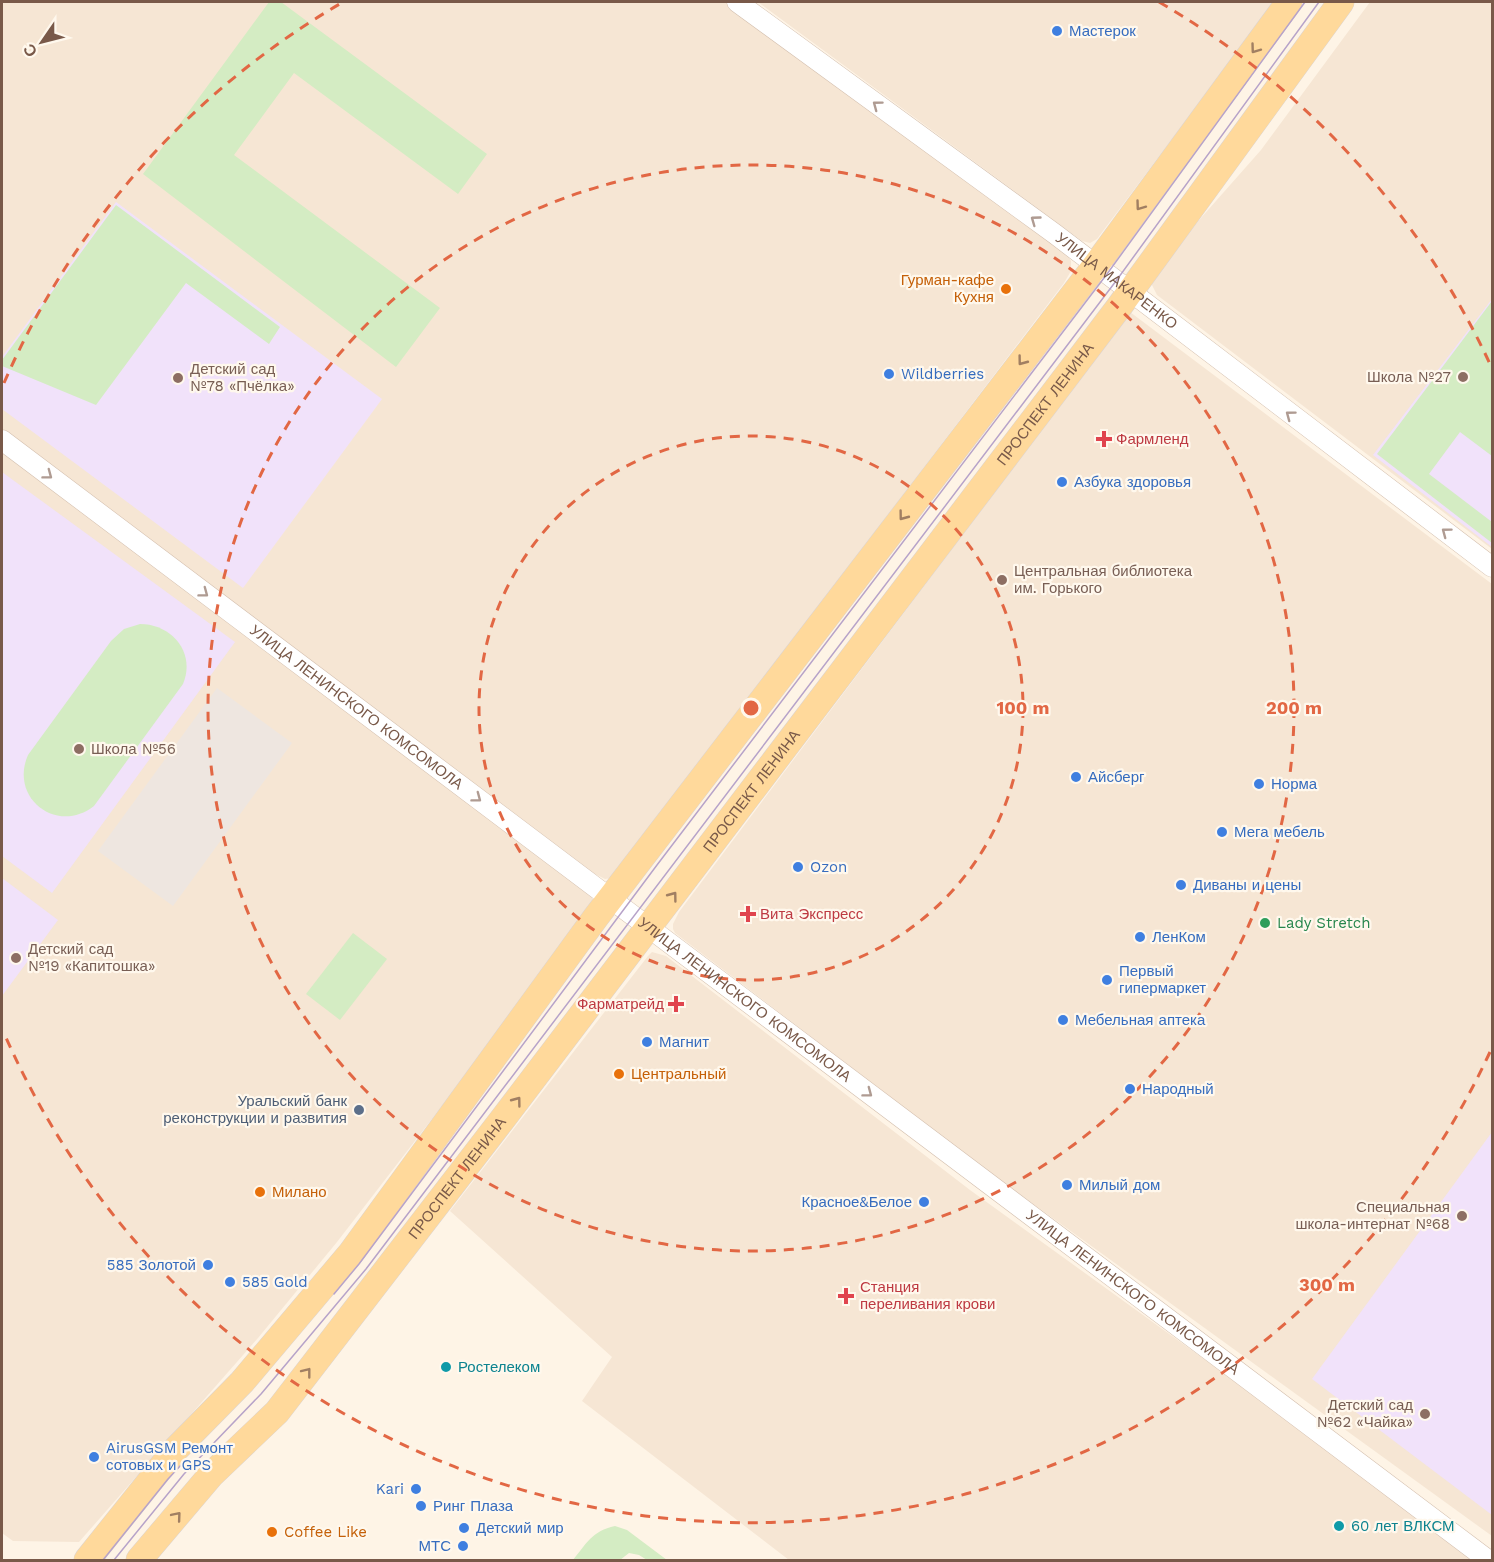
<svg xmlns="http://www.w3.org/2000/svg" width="1494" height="1562" viewBox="0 0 1494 1562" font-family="'Work Sans',sans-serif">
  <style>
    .residential { fill: #f6e6d4 }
    .industrial { fill: #eee6e0 }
    .education { fill: #f1e2fa }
    .green { fill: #d4ecc3 }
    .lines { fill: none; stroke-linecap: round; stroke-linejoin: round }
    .tertiary-casing { stroke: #d3bead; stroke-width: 21 }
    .primary-casing { stroke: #dcd4d0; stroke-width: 27 }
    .tertiary { stroke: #fff; stroke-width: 20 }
    .primary { stroke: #ffd99b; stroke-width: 26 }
    .tram { stroke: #b7a3c9; stroke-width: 1.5 }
    .oneway { stroke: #a17f62 }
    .oneway2 { stroke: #af9b92 }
    .ring { fill: none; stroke: #e26744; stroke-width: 3; stroke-dasharray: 10 8 }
    .shop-dot { fill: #3f7fe0; stroke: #fff8ed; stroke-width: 2 }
    .food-dot { fill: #e8710a; stroke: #fff8ed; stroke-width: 2 }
    .education-dot { fill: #8d6e63; stroke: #fff8ed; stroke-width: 2 }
    .health-dot { fill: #e0444e; stroke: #fff8ed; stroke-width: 2 }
    .leisure-dot { fill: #2e9e5b; stroke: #fff8ed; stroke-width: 2 }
    .service-dot { fill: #5c6f8a; stroke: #fff8ed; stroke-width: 2 }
    .culture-dot { fill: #0f9aa8; stroke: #fff8ed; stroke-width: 2 }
    .labels { text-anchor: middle; stroke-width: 4.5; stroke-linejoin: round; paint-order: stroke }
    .shop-label { font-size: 15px; fill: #366cbe; stroke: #fff8ed; text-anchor: start }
    .food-label { font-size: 15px; fill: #c56008; stroke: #fff8ed; text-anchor: start }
    .street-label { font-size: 15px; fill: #795949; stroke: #fff8ed }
    .education-label { font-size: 15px; fill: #785e54; stroke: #fff8ed; text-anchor: start }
    .health-label { font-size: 15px; fill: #be3a42; stroke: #fff8ed; text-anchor: start }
    .leisure-label { font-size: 15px; fill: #27864d; stroke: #fff8ed; text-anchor: start }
    .service-label { font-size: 15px; fill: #4e5e75; stroke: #fff8ed; text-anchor: end }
    .culture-label { font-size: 15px; fill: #0d838f; stroke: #fff8ed; text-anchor: start }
    .centre { fill: #e26744; stroke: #fff8ed; stroke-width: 3 }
    .ring-label { font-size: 18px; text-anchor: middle; font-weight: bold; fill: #e26744; stroke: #fff8ed; stroke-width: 4.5; stroke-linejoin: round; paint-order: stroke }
  </style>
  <rect width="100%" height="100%" fill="#fef4e6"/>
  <!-- residential -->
  <g class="residential">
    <polygon points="2,2 725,2 1066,252 1071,261 1071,271 1064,283 612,878 605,879 591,872 2,431"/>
    <polygon points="758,2 1275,2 1097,239 1090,243 1082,241"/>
    <polygon points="1370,2 1492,2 1492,549 1157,295 1151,283 1155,270 1261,150"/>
    <polygon points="1130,312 1492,584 1492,1536 985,1169 675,933 673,929 673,924 679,912"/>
    <polygon points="2,453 578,880 592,898 594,909 337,1242 258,1338 79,1542 13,1541 2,1533"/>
    <polygon points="652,952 666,956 970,1190 1482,1560 789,1560 582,1401 612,1357 450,1211 648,956"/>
  </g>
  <!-- industrial -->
  <polygon class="industrial" points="217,688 292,743 173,906 98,851"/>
  <!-- education -->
  <g class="education">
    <polygon points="116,202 382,399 243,588 2,409 2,357"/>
    <polygon points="1492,299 1492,547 1373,455"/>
    <polygon points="2,472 235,642 52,893 2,856"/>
    <polygon points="2,878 58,920 2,996"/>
    <polygon points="1492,1132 1492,1515 1312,1379"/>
  </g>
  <!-- green -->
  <g class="green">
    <polygon points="269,2 281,2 487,154 458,194 294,73 234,155 440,308 396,367 143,174"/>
    <polygon points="116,205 280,327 269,344 186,283 96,405 2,366 2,360"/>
    <polygon points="1492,301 1492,456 1460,432 1429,474 1492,522 1492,543 1377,454"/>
    <path d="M140,624c32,0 56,29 43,60l-89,122c-37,29 -85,-8 -66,-51l83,-114 13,-12z"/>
    <polygon points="353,933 387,959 340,1020 306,994"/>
    <path d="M615,1526l12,4 40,30h-20l-8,-5 -10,-2 -9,7h-47c14,-17 19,-29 42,-34z"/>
  </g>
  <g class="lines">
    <defs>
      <g id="tertiary">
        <path id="s1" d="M737,2l318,232 437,333"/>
        <path id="s2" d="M2,440l1486,1120"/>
      </g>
      <g id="primary">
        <polyline points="87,1560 175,1450 242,1382 351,1253 596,917 1096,265 1289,2"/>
        <path id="s3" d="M139,1560l72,-85 66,-63 228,-296 614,-809 222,-305"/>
      </g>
    </defs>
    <!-- tertiary casing -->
    <use href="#tertiary" class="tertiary-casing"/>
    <!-- primary casing -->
    <use href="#primary" class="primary-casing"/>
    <!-- tertiary -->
    <use href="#tertiary" class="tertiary"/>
    <!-- primary -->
    <use href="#primary" class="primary"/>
    <!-- tram -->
    <g class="tram">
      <polyline points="334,1294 359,1264 657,865 1107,274 1305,2"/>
      <polyline points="103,1560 168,1479 182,1464"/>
      <polyline points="114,1560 184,1474 261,1394 366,1269 1116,281 1319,2"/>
    </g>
  </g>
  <!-- one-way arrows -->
  <defs><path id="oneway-chevron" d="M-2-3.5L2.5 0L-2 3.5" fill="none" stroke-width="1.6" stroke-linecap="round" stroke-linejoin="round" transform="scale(1.5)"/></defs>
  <g class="oneway">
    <use href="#oneway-chevron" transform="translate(1255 49) rotate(126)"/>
    <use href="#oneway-chevron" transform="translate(1140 206) rotate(126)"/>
    <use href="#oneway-chevron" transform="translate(1022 361) rotate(127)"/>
    <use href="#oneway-chevron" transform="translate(903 516) rotate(127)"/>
    <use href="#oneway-chevron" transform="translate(673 896) rotate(-53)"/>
    <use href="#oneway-chevron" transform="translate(517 1101) rotate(-53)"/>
    <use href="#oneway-chevron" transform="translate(307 1372) rotate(-52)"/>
    <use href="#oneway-chevron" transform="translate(177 1516) rotate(-50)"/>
  </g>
  <g class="oneway2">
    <use href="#oneway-chevron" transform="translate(877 105) rotate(-143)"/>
    <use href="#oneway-chevron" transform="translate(1035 220) rotate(-144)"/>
    <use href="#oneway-chevron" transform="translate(1290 415) rotate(-143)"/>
    <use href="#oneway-chevron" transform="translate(48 475) rotate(37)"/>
    <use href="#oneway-chevron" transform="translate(1446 532) rotate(-143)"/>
    <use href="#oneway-chevron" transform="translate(204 593) rotate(37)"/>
    <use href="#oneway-chevron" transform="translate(477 798) rotate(37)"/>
    <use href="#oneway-chevron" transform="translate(868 1093) rotate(37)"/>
  </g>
  <!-- distance rings -->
  <g class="ring">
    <circle cx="751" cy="708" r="272"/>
    <circle cx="751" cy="708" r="543"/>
    <path d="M1490 1052A815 815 0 0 1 4 1033M4 383A815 815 0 0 1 343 2M1159 2A815 815 0 0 1 1490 364"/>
  </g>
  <!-- markers -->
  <g class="shop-dot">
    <circle cx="1057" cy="31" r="6"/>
    <circle cx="889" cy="374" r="6"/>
    <circle cx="1062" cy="482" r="6"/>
    <circle cx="1076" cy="777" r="6"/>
    <circle cx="1259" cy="784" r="6"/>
    <circle cx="1222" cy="832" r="6"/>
    <circle cx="798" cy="867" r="6"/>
    <circle cx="1181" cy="885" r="6"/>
    <circle cx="1140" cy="937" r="6"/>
    <circle cx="1107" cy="980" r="6"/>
    <circle cx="1063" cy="1020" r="6"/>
    <circle cx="647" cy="1042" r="6"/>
    <circle cx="1130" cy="1089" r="6"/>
    <circle cx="1067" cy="1185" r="6"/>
    <circle cx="924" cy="1202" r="6"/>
    <circle cx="208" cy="1265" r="6"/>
    <circle cx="230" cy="1282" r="6"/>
    <circle cx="94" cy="1457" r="6"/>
    <circle cx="416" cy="1489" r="6"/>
    <circle cx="421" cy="1506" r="6"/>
    <circle cx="464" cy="1528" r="6"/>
    <circle cx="463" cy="1546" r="6"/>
  </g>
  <g class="food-dot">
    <circle cx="1006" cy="289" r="6"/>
    <circle cx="619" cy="1074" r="6"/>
    <circle cx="260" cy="1192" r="6"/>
    <circle cx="272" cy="1532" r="6"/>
  </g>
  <g class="education-dot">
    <circle cx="1463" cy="377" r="6"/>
    <circle cx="178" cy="378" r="6"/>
    <circle cx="1002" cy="580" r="6"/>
    <circle cx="79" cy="749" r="6"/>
    <circle cx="16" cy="958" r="6"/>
    <circle cx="1462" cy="1216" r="6"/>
    <circle cx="1425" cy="1414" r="6"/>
  </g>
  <g class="health-dot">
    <path d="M1101 430h6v6h6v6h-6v6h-6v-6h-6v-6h6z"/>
    <path d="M745 905h6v6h6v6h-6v6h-6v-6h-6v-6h6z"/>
    <path d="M673 995h6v6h6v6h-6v6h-6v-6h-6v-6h6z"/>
    <path d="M843 1287h6v6h6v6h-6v6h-6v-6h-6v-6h6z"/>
  </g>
  <circle class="leisure-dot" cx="1265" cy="923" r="6"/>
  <circle class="service-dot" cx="359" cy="1110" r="6"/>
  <g class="culture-dot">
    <circle cx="446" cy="1367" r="6"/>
    <circle cx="1339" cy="1526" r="6"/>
  </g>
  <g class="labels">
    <!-- shop labels -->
    <g class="shop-label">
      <text x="1069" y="36">Мастерок</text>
      <text x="901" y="379">Wildberries</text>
      <text x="1074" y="487">Азбука здоровья</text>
      <text x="1088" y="782">Айсберг</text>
      <text x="1271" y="789">Норма</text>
      <text x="1234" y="837">Мега мебель</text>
      <text x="810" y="872">Ozon</text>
      <text x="1193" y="890">Диваны и цены</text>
      <text x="1152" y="942">ЛенКом</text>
      <text x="1119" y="976">Первый<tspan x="1119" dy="17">гипермаркет</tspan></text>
      <text x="1075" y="1025">Мебельная аптека</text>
      <text x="659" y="1047">Магнит</text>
      <text x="1142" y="1094">Народный</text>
      <text x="1079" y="1190">Милый дом</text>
      <text x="912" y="1207" text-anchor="end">Красное&amp;Белое</text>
      <text x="196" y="1270" text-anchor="end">585 Золотой</text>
      <text x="242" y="1287">585 Gold</text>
      <text x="106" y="1453">AirusGSM Ремонт<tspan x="106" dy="17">сотовых и GPS</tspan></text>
      <text x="404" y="1494" text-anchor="end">Kari</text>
      <text x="433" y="1511">Ринг Плаза</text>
      <text x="476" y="1533">Детский мир</text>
      <text x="451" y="1551" text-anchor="end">МТС</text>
    </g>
    <!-- food labels -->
    <g class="food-label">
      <text x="994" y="285" text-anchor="end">Гурман-кафе<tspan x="994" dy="17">Кухня</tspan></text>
      <text x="631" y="1079">Центральный</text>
      <text x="272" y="1197">Милано</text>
      <text x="284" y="1537">Coffee Like</text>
    </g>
    <!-- street labels -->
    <g class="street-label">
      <text dy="5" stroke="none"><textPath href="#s1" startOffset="471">УЛИЦА МАКАРЕНКО</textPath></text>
      <text dy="5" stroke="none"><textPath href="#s3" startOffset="1470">ПРОСПЕКТ ЛЕНИНА</textPath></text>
      <text dy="5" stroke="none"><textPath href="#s2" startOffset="444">УЛИЦА ЛЕНИНСКОГО КОМСОМОЛА</textPath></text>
      <text dy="5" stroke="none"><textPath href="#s3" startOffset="984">ПРОСПЕКТ ЛЕНИНА</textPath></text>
      <text dy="5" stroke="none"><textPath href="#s2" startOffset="930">УЛИЦА ЛЕНИНСКОГО КОМСОМОЛА</textPath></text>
      <text dy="5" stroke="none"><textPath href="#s3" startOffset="498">ПРОСПЕКТ ЛЕНИНА</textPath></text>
      <text dy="5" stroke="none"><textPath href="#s2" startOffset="1416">УЛИЦА ЛЕНИНСКОГО КОМСОМОЛА</textPath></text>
    </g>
    <!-- education labels -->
    <g class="education-label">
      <text x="190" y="374">Детский сад<tspan x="190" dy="17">№78 «Пчёлка»</tspan></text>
      <text x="1451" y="382" text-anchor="end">Школа №27</text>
      <text x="1014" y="576">Центральная библиотека<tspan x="1014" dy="17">им. Горького</tspan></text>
      <text x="91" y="754">Школа №56</text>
      <text x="28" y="954">Детский сад<tspan x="28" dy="17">№19 «Капитошка»</tspan></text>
      <text x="1450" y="1212" text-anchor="end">Специальная<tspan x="1450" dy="17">школа-интернат №68</tspan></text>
      <text x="1413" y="1410" text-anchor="end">Детский сад<tspan x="1413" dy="17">№62 «Чайка»</tspan></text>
    </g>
    <!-- health labels -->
    <g class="health-label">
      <text x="1116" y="444">Фармленд</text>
      <text x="760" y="919">Вита Экспресс</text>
      <text x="664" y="1009" text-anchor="end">Фарматрейд</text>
      <text x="860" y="1292">Станция<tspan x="860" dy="17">переливания крови</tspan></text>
    </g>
    <!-- leisure labels -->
    <g class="leisure-label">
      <text x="1277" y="928">Lady Stretch</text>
    </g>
    <!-- service labels -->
    <g class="service-label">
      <text x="347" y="1106">Уральский банк<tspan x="347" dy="17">реконструкции и развития</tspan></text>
    </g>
    <!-- culture labels -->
    <g class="culture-label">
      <text x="458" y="1372">Ростелеком</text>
      <text x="1351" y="1531">60 лет ВЛКСМ</text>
    </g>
  </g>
  <circle cx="751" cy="708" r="9" class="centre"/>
  <g class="ring-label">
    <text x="1023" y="714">100 m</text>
    <text x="1294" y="714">200 m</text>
    <text x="1327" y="1291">300 m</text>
  </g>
  <!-- border -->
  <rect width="1494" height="1562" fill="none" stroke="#795949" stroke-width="6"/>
  <!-- north arrow -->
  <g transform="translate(42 42) rotate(235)" stroke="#fff8ed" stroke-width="4.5" paint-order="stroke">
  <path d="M0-4.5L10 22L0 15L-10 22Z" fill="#795949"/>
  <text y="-9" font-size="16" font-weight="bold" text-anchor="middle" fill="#795949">С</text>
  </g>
</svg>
